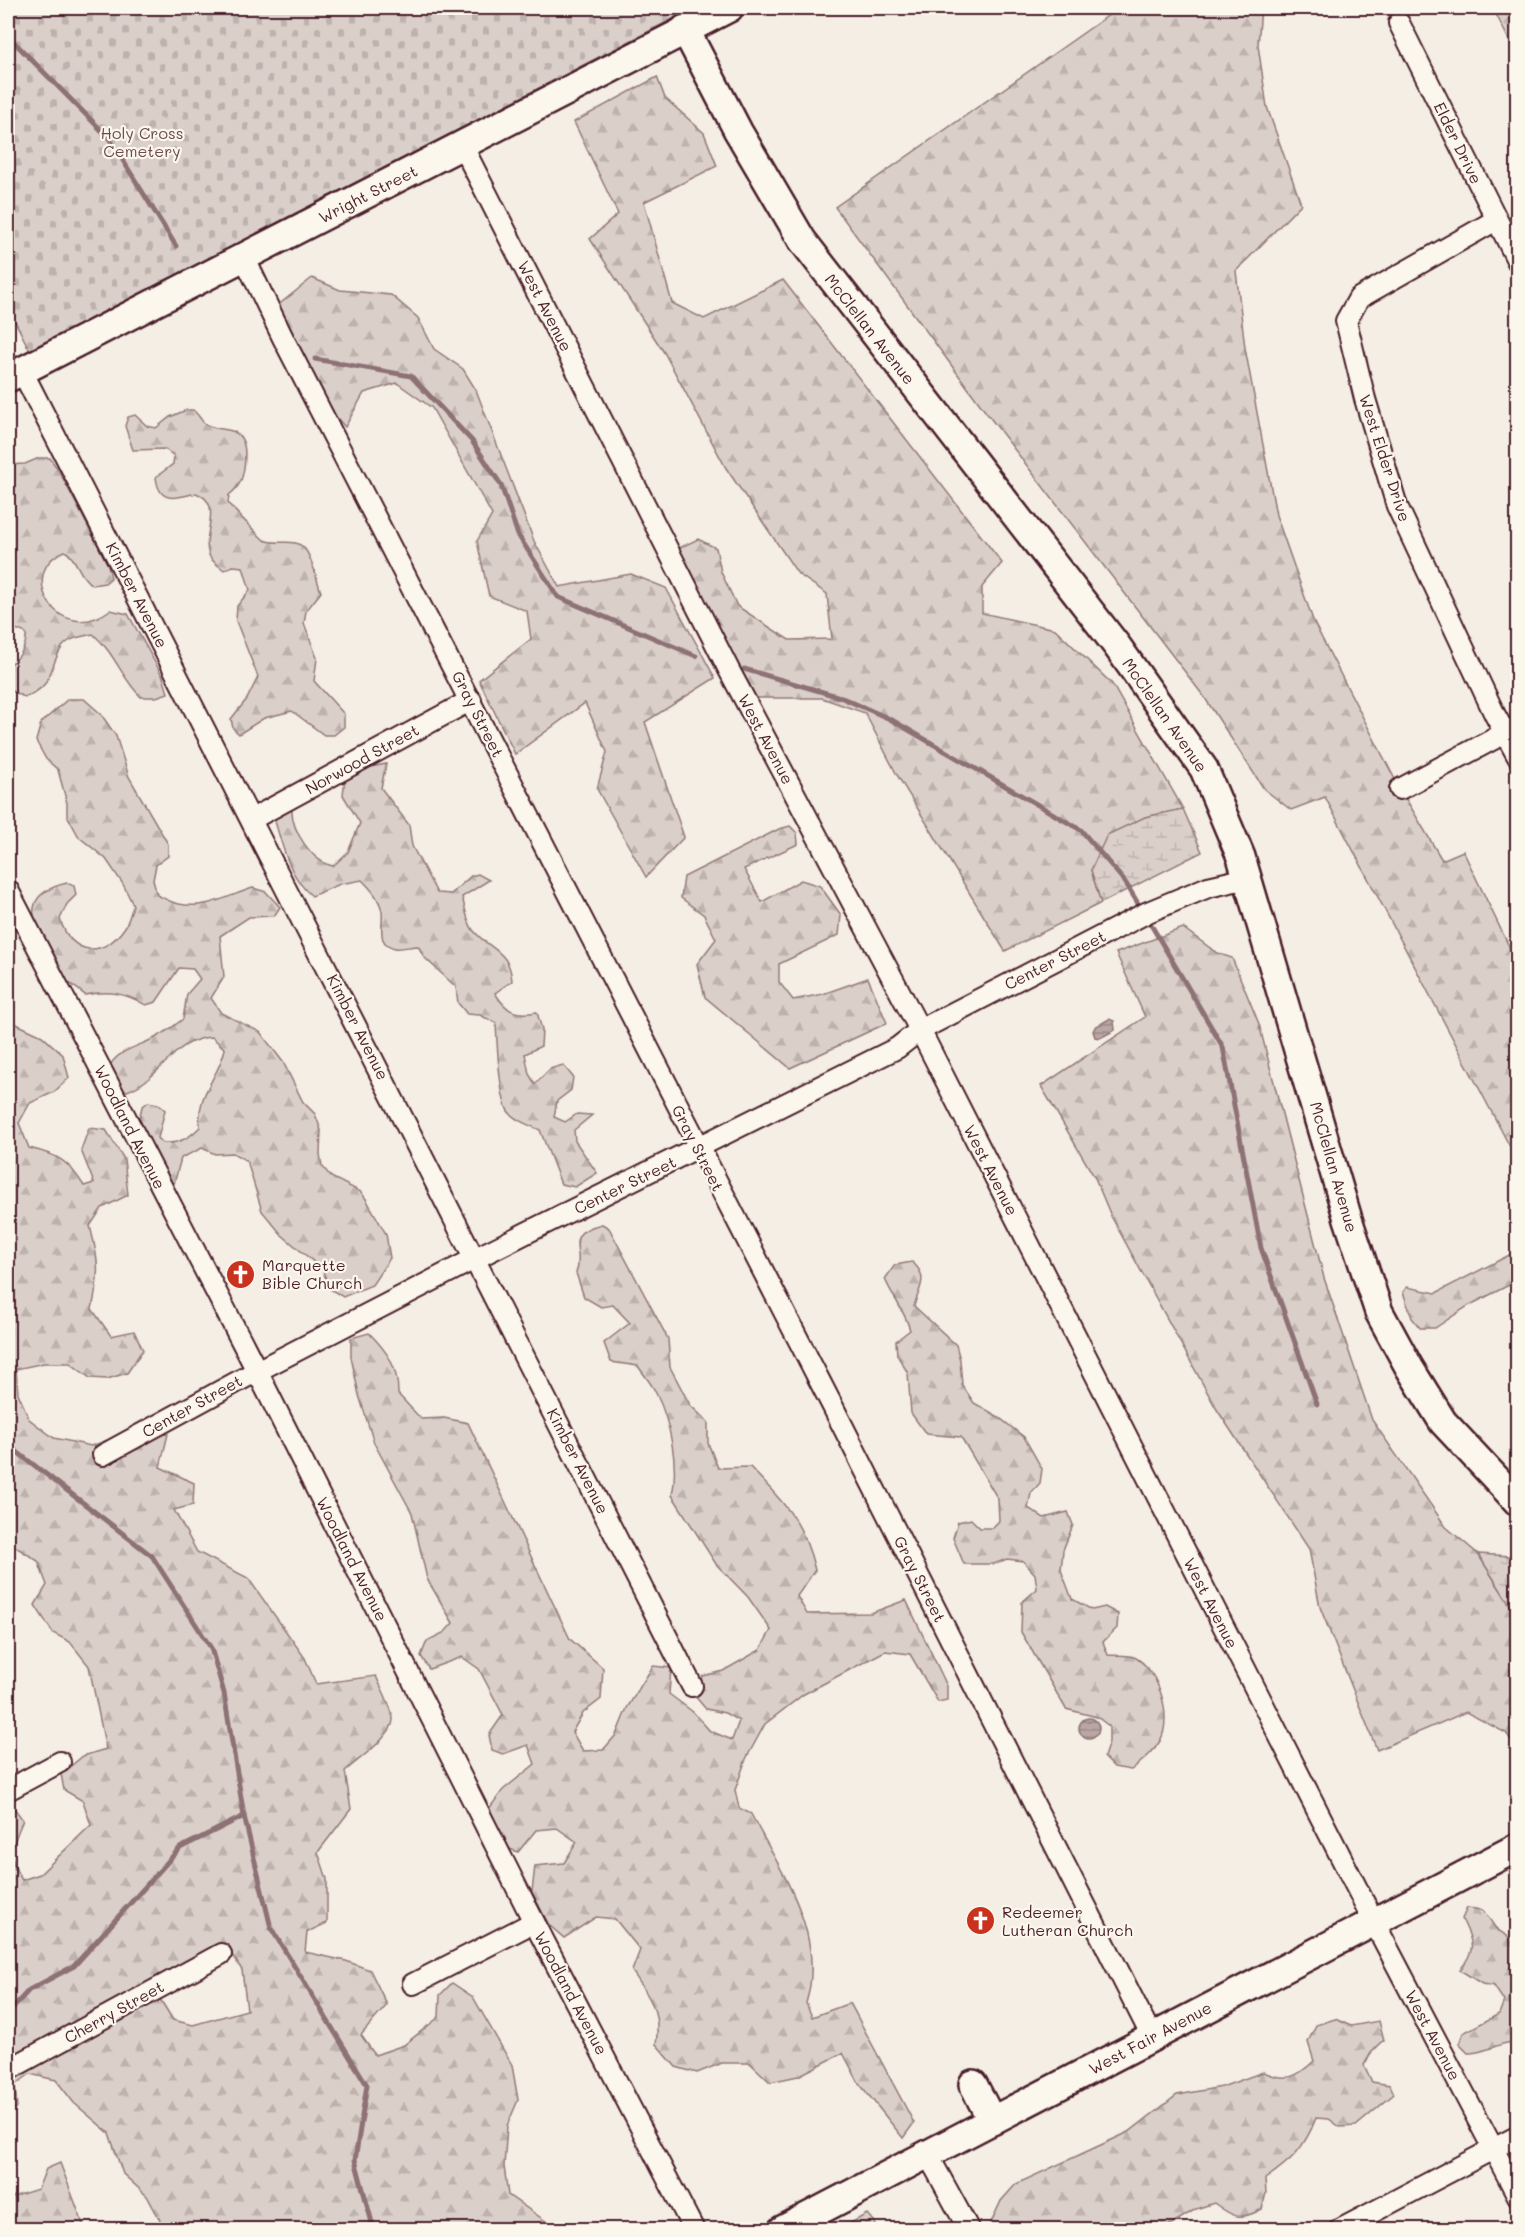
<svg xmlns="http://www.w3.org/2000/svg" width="1525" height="2237" viewBox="0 0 1525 2237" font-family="Mali,sans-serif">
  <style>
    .forest { fill: url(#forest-firs); stroke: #92787a; stroke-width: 1.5; fill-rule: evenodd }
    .wetland { fill: url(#wetland-marsh); stroke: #92787a; stroke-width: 1.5 }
    .cemetery { fill: url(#cemetery-stones); stroke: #92787a; stroke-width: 1.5 }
    .water { fill: url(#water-rules); stroke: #8d7174; stroke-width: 1.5 }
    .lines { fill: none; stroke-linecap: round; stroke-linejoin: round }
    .stream { stroke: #8d7174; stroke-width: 5 }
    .street-casing { stroke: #4a1f2b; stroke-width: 24 }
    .secondary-casing { stroke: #4a1f2b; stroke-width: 32 }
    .street { stroke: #fbf7ec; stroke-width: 20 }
    .secondary { stroke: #fbf7ec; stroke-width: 27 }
    .labels { text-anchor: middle; stroke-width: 4.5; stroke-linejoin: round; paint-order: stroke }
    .park-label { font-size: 16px; fill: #6e4b52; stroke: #fbf7ec }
    .street-label { font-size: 16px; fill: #4a1f2b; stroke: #fbf7ec }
    .poi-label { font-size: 16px; fill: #4a1f2b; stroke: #fbf7ec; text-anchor: start }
  </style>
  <defs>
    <pattern id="forest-firs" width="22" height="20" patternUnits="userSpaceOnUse" patternTransform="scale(1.5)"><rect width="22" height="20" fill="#dbd0c9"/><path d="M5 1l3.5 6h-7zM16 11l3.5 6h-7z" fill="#bdb2ad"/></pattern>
    <pattern id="wetland-marsh" width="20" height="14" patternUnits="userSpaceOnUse" patternTransform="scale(1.5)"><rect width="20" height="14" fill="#dbd0c9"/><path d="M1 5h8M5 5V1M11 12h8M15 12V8" fill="none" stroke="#bdb2ad"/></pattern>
    <pattern id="cemetery-stones" width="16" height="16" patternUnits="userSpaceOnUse" patternTransform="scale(1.5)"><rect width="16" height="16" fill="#dbd0c9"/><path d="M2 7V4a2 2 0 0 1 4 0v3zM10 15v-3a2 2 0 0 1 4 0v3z" fill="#bdb2ad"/></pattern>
    <pattern id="water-rules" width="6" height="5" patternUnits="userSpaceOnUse" patternTransform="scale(1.5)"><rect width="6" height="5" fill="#baa7a5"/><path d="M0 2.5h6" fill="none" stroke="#998787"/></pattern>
  </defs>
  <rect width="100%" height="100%" fill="#f4eee4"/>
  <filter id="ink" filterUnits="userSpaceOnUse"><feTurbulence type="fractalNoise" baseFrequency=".0167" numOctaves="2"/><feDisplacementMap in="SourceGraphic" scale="12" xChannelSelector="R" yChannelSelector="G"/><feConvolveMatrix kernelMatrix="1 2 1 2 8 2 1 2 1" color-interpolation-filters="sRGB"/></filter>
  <g filter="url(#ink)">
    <!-- forest -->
    <g class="forest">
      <polygon points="1119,8 1261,8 1258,45 1267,107 1301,204 1236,271 1245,348 1276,515 1314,623 1400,789 1442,860 1463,851 1517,963 1517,1160 1325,797 1291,810 1264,789 1205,698 985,411 835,207"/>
      <polygon points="1493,8 1517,8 1517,56"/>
      <polygon points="657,77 665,98 704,133 717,166 644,202 672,303 704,319 783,280 1002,563 982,587 982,613 1055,629 1112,684 1183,809 1145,817 1091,870 1101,903 1005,951 897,775 865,713 822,698 748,698 677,549 698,539 716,548 721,572 737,606 789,640 832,639 827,594 798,574 726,468 665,354 590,239 618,214 574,122"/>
      <polygon points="312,278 340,290 391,295 418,318 434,349 463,369 476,390 534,541 559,587 631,574 666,588 715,678 645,722 684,837 646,877 597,789 607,752 585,703 515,754 479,680 531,639 527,611 489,596 477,541 492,515 432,408 397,383 364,393 345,427 331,411 276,307"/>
      <path d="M186,410h7c5,4 8,10 12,14 8,5 14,4 23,6 19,3 18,23 16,38 -2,13 -5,19 -15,27l-1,8c4,5 33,35 36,37 12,6 30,-3 40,8 9,10 12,31 17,44l-15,19 -2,12 13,35 -3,23 30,33v13l-10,8h-10l-32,-24 -28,7 -25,16 -6,-6 -2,-9 16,-20 11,-22 -22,-56 1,-15 13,-16 -7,-23 -10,-1 -9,4c-5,-4 -11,-8 -14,-13 -11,-22 16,-53 -14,-64 -19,5 -37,12 -40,-16l17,-13 1,-8 -9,-7 -32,1 -8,-24 3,-9 7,-2 12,11 9,2 14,-11z"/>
      <path d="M39,458h11l9,13 49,94 3,13 -6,5 -13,2c-14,-9 -14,-26 -27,-34 -51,20 -7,98 45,59l18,4 35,63 5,16 -12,4h-15c-20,-20 -26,-44 -48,-63 -10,2 -23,4 -30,12 -15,19 -7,41 -39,51l-16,-8v-24c11,-5 19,-19 18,-32l-18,-7v-55l2,-15 -2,-5v-86l17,-1z"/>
      <path d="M68,699h16l17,15 15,22 13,41 39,67v12l-12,9 -3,15 4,15c7,3 15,8 22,9 26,6 51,-9 74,-16l13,4 14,15 -6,9 -25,1 -29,19 4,41 -13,21 10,15 39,19 23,30 20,40 12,12 6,16 -1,24 2,12 9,11 30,15 5,7 20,35 4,24 -18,27 -29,12 -13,-8 -8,-20 -40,-34 -20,-24 -15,-50 -14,-8 -18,1 -13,-6 -21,10 -7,26 -13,-7 -24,-50 5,-20 6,-5 10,2 7,6 -7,28 5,5c16,1 26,-5 37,-16 -4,-34 18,-47 25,-78l-13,-12c-40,2 -50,42 -85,54l-13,-6 -6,-16c8,-19 30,-22 47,-31 10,-5 19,-12 28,-19l4,-25 13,-15 -7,-10 -14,-1 -23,34 -10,3c-21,-12 -37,-15 -61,-10 -8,-7 -18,-13 -26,-21 -6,-6 -9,-16 -13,-24 -16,-32 -23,-57 21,-67l7,3 2,9 -9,9 -7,15c11,37 44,40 65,8 4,-6 6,-15 8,-22l-10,-21 -17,-25 -27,-22 -12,-22v-12l-9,-33 -12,-11 -10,-18 5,-18z"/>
      <path d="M386,764l-5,24 28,37 3,21 25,47 14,1 20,-18 7,-2 11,6 -27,17c3,10 5,25 11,33 16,20 37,20 39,51l-17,12c12,19 20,23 42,19l5,18 -1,16 -16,8 4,20 6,10 15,-15 13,-4 10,12 -2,13 -14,11 -3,16 11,5 12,-8 15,1 -18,15 1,11 22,32 -22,14 -14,-3 -21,-54c-10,-5 -25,-9 -32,-19 -9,-14 -11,-69 -12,-88l-16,-8 -13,-1 -9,-11 -2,-16 -32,-30 -6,-11c-7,0 -18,3 -23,2 -20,-4 -11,-23 -13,-36 -2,-13 -11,-23 -20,-32l-22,4 -28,12c-24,-19 -31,-56 -40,-85l13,-8 7,6c-1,21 20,53 41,57l15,-14 12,-29 -17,-28 2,-17 21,-10z"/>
      <polygon points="790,826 797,833 798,844 744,869 762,902 801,880 820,886 841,915 839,935 779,964 779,982 793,1000 823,994 868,978 887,1023 790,1068 705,997 697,964 716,939 704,915 681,898 684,877 779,829"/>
      <polygon points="1183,928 1217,953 1232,958 1259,1024 1324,1278 1372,1420 1446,1527 1478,1554 1517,1616 1517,1748 1506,1733 1466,1712 1377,1750 1320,1607 1309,1549 1216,1408 1111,1216 1095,1178 1041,1086 1145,1017 1116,953"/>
      <path d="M8,1020l34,16 21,19 6,23 -15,14 -24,11 -11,20 10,25c29,7 39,12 55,38l10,-3 -13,-33 8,-22 17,2 18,29 4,36 -26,13 -12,18c9,35 10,47 2,83l19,27 23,-5 9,19 -16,23 -20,6 -17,-1 -20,-15h-26l-28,6 2,24 11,26 25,19 37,8 37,-13 40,1 -8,33 34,16 -1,22 -19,5 23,42 51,26 57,80 11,26 60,-8c5,12 17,32 17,44 -1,17 -35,39 -48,51l6,38 -33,43 9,27v44l-20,9 -2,20 41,9 24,9 17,35 -26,30 14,20 29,-10 35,-28 1,-22 12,-12 21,14 39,68 6,35 -11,26 -3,40 4,29 49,34h-392l-18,-33 -24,-22 -14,-41 -35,-30 -18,-23 -26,-6 -15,11 2,23 -9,3v-306l3,-1 12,16c-11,25 -17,37 -1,60l18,-6 51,-49 -8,-24 -19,-11 -3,-16 22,-18 23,-7 -17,-83 -19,-24 -17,-9 -18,-28 12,-20 -9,-24 -30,-19zM225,1944l17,26 5,40 -54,15 -20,-5 -15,-24 32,-35z"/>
      <path d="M602,1224l7,4 59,111 2,28 20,38 18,17v21l10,25 32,-1c34,36 53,53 65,103l-18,26 10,18 64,-1 35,-13 41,86v14l-9,2 -28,-48 -25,-3 -81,43 -39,30 -19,35 -11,31 4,18 12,6c30,58 76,121 55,189l6,14 38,-14 64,120 -11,15 -44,-55 -16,-30 -45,23 -28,6 -20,-19h-28l-25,10 -21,-6 -20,-23c5,-33 -6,-46 -24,-73l8,-21 -25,-31 -19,-2 -32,21 -15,-13 -17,-33 3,-26 29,-3 13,-21 -20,-14 -21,2 -18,22 -14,-5 -16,-37 15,-20 32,-26 -7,-19 -25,9 -11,-4 -3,-15 14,-20 -24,-46 -17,-12 -33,12 -8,-13 6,-15 18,-9 8,-9 -26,-44 -15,-66 -38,-70 -15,-48 -8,-38v-19l18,-5c19,19 29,34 29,61l23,25 23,-1 24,5 102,216 33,29 -2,31 -18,14 -11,19 11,19 20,-1 13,-15 11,-27 26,-42 18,2 -2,26 24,18 17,19 22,9 7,-19 -14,-8 -19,-4 -13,-15 10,-18 20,-5 37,-21 11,-20 -23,-33 -32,-33 -44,-69c7,-30 -2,-74 -16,-102 -4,-9 -12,-18 -18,-27l-27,-4 -7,-19 26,-20 -17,-18 -12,2 -17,-10 -8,-24c10,-23 -16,-39 26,-49z"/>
      <polygon points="1517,1251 1517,1281 1468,1306 1435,1328 1420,1328 1412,1318 1403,1292 1407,1287 1436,1293"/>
      <path d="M912,1262c18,15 7,26 2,44l42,39 4,15 2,25 12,18 23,13 27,21 18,32 -2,14 -9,10 -3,15 16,10 24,-6 5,13 -10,25 -2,20 11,29 20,11 13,-3 13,7 -1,14 -14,14 5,13c8,1 21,-1 28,3 23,13 37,59 24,83 -7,12 -18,20 -29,29l-17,-3 -10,-10 5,-15v-16l-12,-9 -31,-8 -45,-77 1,-30 15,-13 -2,-15 -12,-13 -16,-2 -13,5h-30l-11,-26 5,-16 13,-3 9,9h12l7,-7 -1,-22 -37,-62 -35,-3 -15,-21 -3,-40 -11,-18 -1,-14 14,-11c-5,-19 -17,-32 -25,-51l10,-14z"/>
      <path d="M1467,1908c18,1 18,4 27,18 3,5 11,8 16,12l7,-3v113l-5,-6c-16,2 -28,11 -44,11l-9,-9 4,-11 36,-19 5,-13 -10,-15 -12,-2 -22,-14c17,-22 13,-27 2,-51z"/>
      <path d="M1335,2019l16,7 28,-5 5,19 -13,13 -7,12 8,17 18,3 4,9 -38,32 -16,1 -11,-8 -13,-1c-12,31 -24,42 -51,61l1,14 -4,16c-22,12 -28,9 -48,-6l-18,6 -33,20h-175l13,-28 15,-17 113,-52 48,-37 45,-8 41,-15c24,10 33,6 51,-11l-6,-19 8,-17z"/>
      <polygon points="60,2163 85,2229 8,2229 8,2191 13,2197 38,2189 46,2169"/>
      <polygon points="867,2214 874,2222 876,2229 840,2229"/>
    </g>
    <!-- wetland -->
    <g class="wetland">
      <polygon points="1183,809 1202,852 1101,903 1091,870 1107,835 1145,817"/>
      <polygon points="1478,1554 1511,1556 1517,1561 1517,1616"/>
    </g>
    <!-- cemetery -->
    <polygon class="cemetery" points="8,8 694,8 30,351 8,307"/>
    <!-- water -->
    <g class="water">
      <polygon points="1109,1019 1114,1021 1115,1030 1100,1038 1095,1037 1093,1031 1095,1027"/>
      <circle cx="1089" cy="1728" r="10"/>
    </g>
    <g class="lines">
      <!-- stream -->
      <g class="stream">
        <polyline points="8,36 109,138 176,246"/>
        <polyline points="315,359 411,376 472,441 501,485 518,535 558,597 696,656"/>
        <polyline points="744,669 840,697 890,719 1081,830 1125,882 1142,910"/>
        <polyline points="1147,918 1223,1047 1261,1248 1317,1404"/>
        <polyline points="8,1445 152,1556 211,1648 224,1693 244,1816 271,1928 367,2085 355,2160 374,2230"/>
        <polyline points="8,2013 29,1990 74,1966 180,1848 244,1816"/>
      </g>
      <defs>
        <g id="street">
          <polyline points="1399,23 1518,262"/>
          <polyline points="462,145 729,670 920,1030 1374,1922 1518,2196"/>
          <polyline points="1496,220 1359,298 1346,321 1365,399 1397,506 1495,715 1518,757"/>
          <polyline points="244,257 283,338 832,1405 1152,2037"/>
          <polyline points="22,371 692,1686"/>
          <polyline points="1400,789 1518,726"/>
          <polyline points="252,819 471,700"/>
          <polyline points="8,890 257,1371 534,1922 694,2230"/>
          <polyline points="103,1455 257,1371 476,1258 897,1048 920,1030 1148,912 1208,887 1248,878"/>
          <polyline points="8,1790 60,1762"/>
          <polyline points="413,1984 534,1922"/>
          <polyline points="8,2070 221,1954"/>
          <polyline points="928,2155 969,2230"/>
          <polyline points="1339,2230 1518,2136"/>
        </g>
        <g id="secondary">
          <polyline points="685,29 738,131 802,240 1117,646 1204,769 1241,857 1348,1219 1379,1312 1409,1367 1443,1422 1518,1502"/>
          <polyline points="8,378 729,8"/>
          <polyline points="973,2084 992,2121"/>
          <polyline points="782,2230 1518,1847"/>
        </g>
      </defs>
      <!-- street casing -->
      <use href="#street" class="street-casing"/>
      <!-- secondary casing -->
      <use href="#secondary" class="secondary-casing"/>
      <!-- street -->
      <use href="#street" class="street"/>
      <!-- secondary -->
      <use href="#secondary" class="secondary"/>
    </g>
  </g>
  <!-- icons -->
  <defs>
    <symbol id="church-disc" viewBox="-11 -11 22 22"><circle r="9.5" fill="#c8321e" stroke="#fbf7ec"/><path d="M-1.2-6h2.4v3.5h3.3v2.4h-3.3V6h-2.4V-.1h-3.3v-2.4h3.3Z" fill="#fff"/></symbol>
  </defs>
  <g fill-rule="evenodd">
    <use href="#church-disc" x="224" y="1258" width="33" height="33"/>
    <use href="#church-disc" x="964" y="1904" width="33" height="33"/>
  </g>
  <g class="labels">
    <!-- park labels -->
    <g class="park-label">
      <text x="142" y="139">Holy Cross<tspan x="142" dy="18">Cemetery</tspan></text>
    </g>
    <!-- street labels -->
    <g class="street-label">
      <text transform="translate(1458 143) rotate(64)" y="6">Elder Drive</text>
      <text transform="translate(368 194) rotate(-27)" y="6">Wright Street</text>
      <text transform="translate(545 306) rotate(63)" y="6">West Avenue</text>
      <text transform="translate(870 329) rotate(52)" y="6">McClellan Avenue</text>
      <text transform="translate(1385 458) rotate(72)" y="6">West Elder Drive</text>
      <text transform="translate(137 595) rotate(63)" y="6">Kimber Avenue</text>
      <text transform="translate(478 714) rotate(63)" y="6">Gray Street</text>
      <text transform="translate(1165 715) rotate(55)" y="6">McClellan Avenue</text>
      <text transform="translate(766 739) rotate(62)" y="6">West Avenue</text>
      <text transform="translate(362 759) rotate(-29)" y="6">Norwood Street</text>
      <text transform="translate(1055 960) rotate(-27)" y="6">Center Street</text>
      <text transform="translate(358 1027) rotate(63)" y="6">Kimber Avenue</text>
      <text transform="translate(130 1127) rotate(63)" y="6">Woodland Avenue</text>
      <text transform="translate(698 1148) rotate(63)" y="6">Gray Street</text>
      <text transform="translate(1334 1167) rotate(74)" y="6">McClellan Avenue</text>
      <text transform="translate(991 1170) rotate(63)" y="6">West Avenue</text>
      <text transform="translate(625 1185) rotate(-26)" y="6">Center Street</text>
      <text transform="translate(192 1406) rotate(-29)" y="6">Center Street</text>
      <text transform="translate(578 1461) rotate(63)" y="6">Kimber Avenue</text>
      <text transform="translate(352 1559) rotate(63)" y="6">Woodland Avenue</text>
      <text transform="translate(920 1579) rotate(63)" y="6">Gray Street</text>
      <text transform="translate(1211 1603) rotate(63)" y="6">West Avenue</text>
      <text transform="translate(571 1993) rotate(62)" y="6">Woodland Avenue</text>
      <text transform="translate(114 2012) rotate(-29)" y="6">Cherry Street</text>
      <text transform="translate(1433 2035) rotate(62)" y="6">West Avenue</text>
      <text transform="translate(1150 2038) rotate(-28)" y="6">West Fair Avenue</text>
    </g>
    <!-- poi labels -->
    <g class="poi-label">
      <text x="262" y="1271">Marquette<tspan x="262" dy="18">Bible Church</tspan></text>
      <text x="1002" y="1918">Redeemer<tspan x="1002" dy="18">Lutheran Church</tspan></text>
    </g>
  </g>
  <!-- margin -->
  <rect width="1525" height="2237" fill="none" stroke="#fbf7ec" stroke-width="30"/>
  <rect x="15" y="15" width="1495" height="2207" fill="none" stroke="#4a1f2b" stroke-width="2" filter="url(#ink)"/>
</svg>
